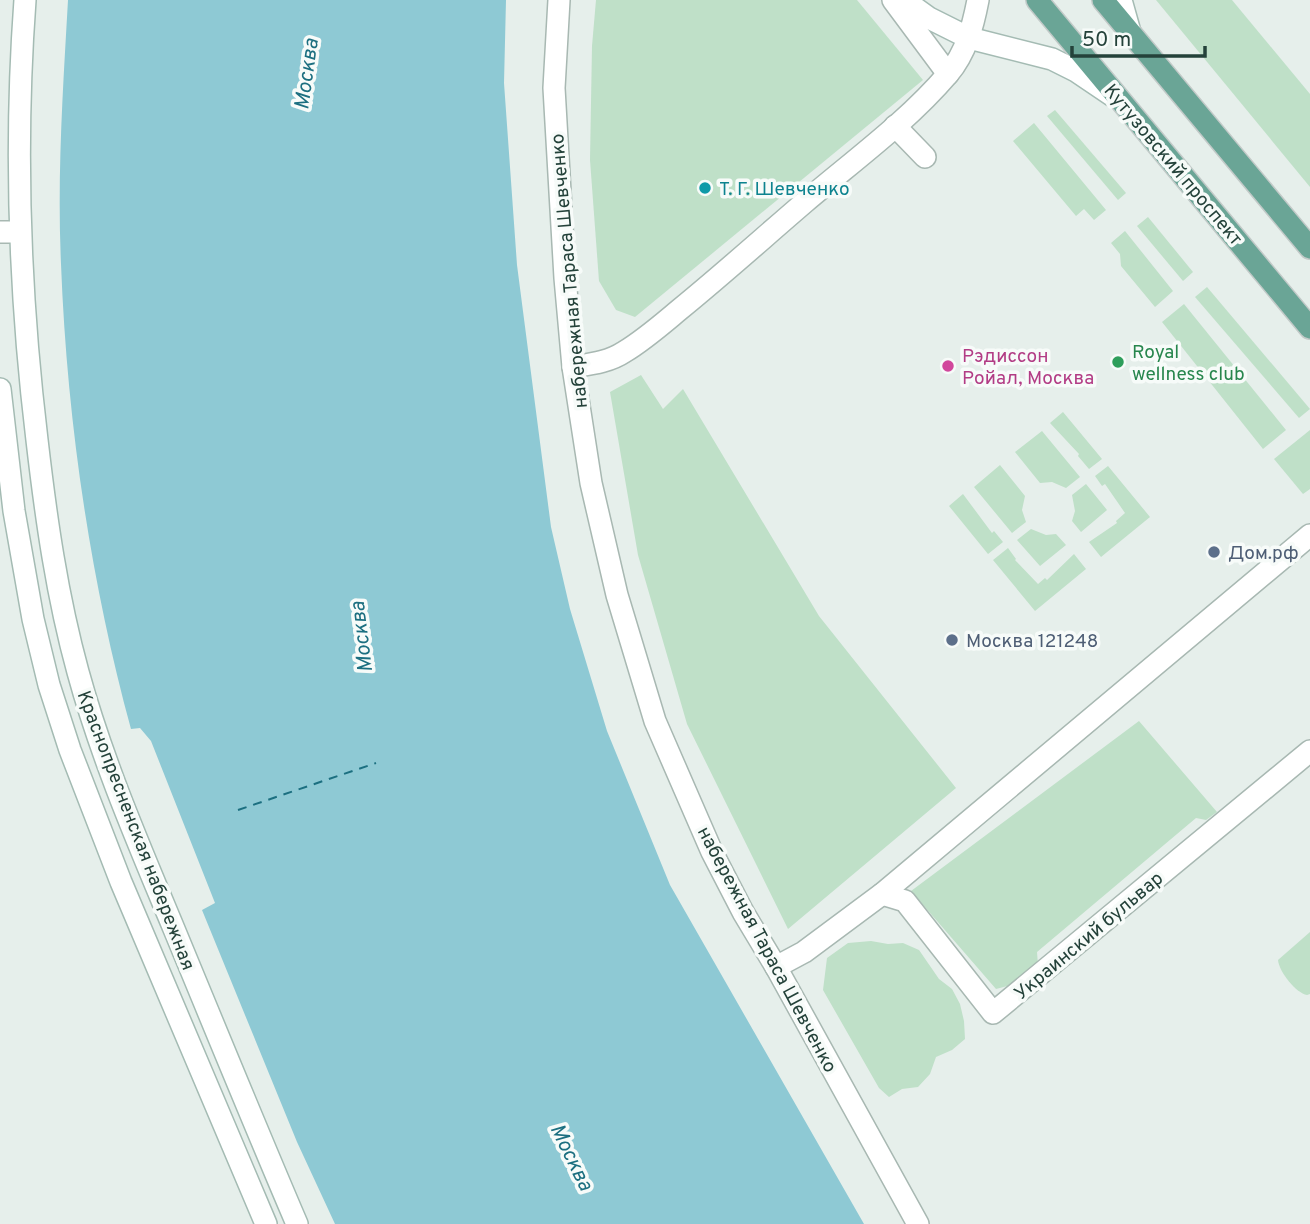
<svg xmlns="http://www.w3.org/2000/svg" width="1310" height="1224" viewBox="0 0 1310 1224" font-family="Overpass,sans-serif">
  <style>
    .green { fill: #bfe0c8 }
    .water { fill: #8ec9d4 }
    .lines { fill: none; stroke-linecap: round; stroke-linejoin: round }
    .ferry { stroke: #1c6f80; stroke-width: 2; stroke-dasharray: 9 7; stroke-linecap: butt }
    .minor-casing { stroke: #a8b8b2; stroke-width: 24 }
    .tertiary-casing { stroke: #a8b8b2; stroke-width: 24 }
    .secondary-casing { stroke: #a4bbb3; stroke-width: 24 }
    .primary-casing { stroke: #c2cac8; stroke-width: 24 }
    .minor { stroke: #fff; stroke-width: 21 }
    .tertiary { stroke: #fff; stroke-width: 21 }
    .secondary { stroke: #fff; stroke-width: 21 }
    .primary { stroke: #6aa596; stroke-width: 21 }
    .culture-dot { fill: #0f9aa8; stroke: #f7fbf9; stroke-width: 2.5 }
    .leisure-dot { fill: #2e9e5b; stroke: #f7fbf9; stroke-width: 2.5 }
    .hotel-dot { fill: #d1479c; stroke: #f7fbf9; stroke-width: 2.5 }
    .service-dot { fill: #5c6f8a; stroke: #f7fbf9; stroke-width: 2.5 }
    .labels { text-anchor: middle; stroke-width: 7; stroke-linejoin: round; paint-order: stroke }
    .street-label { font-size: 19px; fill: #24423a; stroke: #f7fbf9 }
    .culture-label { font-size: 19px; fill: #0d838f; stroke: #f7fbf9; text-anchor: start }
    .leisure-label { font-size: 19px; fill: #27864d; stroke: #f7fbf9; text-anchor: start }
    .hotel-label { font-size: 19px; fill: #b23c85; stroke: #f7fbf9; text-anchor: start }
    .service-label { font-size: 19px; fill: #4e5e75; stroke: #f7fbf9; text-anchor: start }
    .water-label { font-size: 21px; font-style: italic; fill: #1c6f80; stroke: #f7fbf9 }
  </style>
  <rect width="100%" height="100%" fill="#e6efeb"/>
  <!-- green -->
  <g class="green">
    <polygon points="596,0 857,0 923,80 635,317 616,310 599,281 590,160 592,46"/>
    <polygon points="1156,0 1232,0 1310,94 1310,187"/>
    <polygon points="1055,110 1126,193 1118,200 1047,116"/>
    <polygon points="1034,123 1106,210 1094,220 1084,209 1076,216 1013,141"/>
    <polygon points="1148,217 1193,272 1183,281 1137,226"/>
    <polygon points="1125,231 1173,291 1155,307 1121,266 1120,254 1111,243"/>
    <polygon points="1207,287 1310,409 1299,418 1195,297"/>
    <polygon points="1184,304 1286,430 1263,449 1162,322"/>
    <polygon points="641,375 663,409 683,389 819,616 956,788 788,929 687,724 638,555 610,392"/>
    <polygon points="1063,412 1102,459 1089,469 1078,456 1079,454 1050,423"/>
    <polygon points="1310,430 1310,489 1303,494 1274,459"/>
    <polygon points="1042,431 1080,477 1066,488 1052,482 1040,483 1015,452"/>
    <polygon points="1000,465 1025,496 1022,510 1026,522 1012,533 974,487"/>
    <polygon points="1108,466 1150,517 1101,557 1089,542 1117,523 1116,521 1125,513 1105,484 1102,486 1095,476"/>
    <polygon points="1086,484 1107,510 1081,532 1072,521 1075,511 1072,495"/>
    <polygon points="963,494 992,533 994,531 1003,542 988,554 949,506"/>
    <polygon points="1031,529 1046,535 1056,534 1066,545 1040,566 1017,540"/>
    <polygon points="1008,548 1016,559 1015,560 1038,584 1045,578 1047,580 1074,554 1086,569 1035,611 993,560"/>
    <polygon points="1139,721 1217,812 1206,820 1196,818 1037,952 1038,965 1015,984 996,989 911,891"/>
    <path d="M1310,932v62l-3,1c-11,-2 -28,-23 -29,-35z"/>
    <polygon points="871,941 888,944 903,943 919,950 939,979 952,989 960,1004 964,1021 965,1039 952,1050 936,1057 930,1074 918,1087 902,1089 889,1097 879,1088 823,990 827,958 848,943"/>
  </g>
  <!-- water -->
  <path class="water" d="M68,0h438l-2,83 13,182 34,262 19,82 37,122 63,154 194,339h-529l-38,-82 -95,-232 13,-7 -64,-162 -11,-13 -9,1c-41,-150 -64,-309 -70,-465 -4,-88 2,-176 7,-264z"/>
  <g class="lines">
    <!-- ferry -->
    <polyline class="ferry" points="238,810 376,763"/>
    <defs>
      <g id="minor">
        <polyline points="893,0 948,74"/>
        <polyline points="895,126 925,157"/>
        <path d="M573,367c18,-3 36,-5 51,-15 20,-12 37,-27 55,-42 43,-35 84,-72 126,-108 48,-41 102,-80 143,-128 18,-21 25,-48 30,-74"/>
        <polyline points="882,894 905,901 993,1013 1310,751"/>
        <polyline points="776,967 918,1224"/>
      </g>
      <g id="tertiary">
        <polyline points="559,0 554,88 565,278 573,367 591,483 617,595 655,721 712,852 743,912 776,967 804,952 882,894 1310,535"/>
        <polyline points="0,232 18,232"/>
      </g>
      <g id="secondary">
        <path d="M25,0c-11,149 -6,291 12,440 9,78 20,156 41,232 24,88 61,173 96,257 41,99 81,197 123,295"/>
        <polyline points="904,0 929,18 969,38 1052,59 1076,71 1113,96"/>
        <polyline points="1121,0 1130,32"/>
        <polyline points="0,389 14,511 33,619 49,685 70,750 121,882 266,1224"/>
      </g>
      <g id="primary">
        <polyline points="1037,0 1310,328"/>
        <polyline points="1103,0 1310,248"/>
      </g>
    </defs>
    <!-- minor casing -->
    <use href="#minor" class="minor-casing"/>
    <!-- tertiary casing -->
    <use href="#tertiary" class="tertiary-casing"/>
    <!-- secondary casing -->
    <use href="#secondary" class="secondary-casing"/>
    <!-- primary casing -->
    <use href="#primary" class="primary-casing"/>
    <!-- minor -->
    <use href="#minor" class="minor"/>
    <!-- tertiary -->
    <use href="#tertiary" class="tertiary"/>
    <!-- secondary -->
    <use href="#secondary" class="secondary"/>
    <!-- primary -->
    <use href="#primary" class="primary"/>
  </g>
  <!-- markers -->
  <circle class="culture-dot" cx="705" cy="188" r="7"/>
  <circle class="leisure-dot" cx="1118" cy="362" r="7"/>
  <circle class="hotel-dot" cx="948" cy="366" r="7"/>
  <g class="service-dot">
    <circle cx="1214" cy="552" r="7"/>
    <circle cx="952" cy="640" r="7"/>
  </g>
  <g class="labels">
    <!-- street labels -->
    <g class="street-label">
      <text transform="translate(1174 164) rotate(50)" y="7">Кутузовский проспект</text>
      <text transform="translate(568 271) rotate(-95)" y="7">набережная Тараса Шевченко</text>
      <text transform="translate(137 830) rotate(69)" y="7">Краснопресненская набережная</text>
      <text transform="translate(1088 935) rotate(-40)" y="7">Украинский бульвар</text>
      <text transform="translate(768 949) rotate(62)" y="7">набережная Тараса Шевченко</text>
    </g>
    <!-- culture labels -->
    <g class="culture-label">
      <text x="719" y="195">Т. Г. Шевченко</text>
    </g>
    <!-- leisure labels -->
    <g class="leisure-label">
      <text x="1132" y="358">Royal<tspan x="1132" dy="22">wellness club</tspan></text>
    </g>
    <!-- hotel labels -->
    <g class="hotel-label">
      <text x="962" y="362">Рэдиссон<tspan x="962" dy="22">Ройал, Москва</tspan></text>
    </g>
    <!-- service labels -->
    <g class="service-label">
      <text x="1228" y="559">Дом.рф</text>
      <text x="966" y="647">Москва 121248</text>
    </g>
    <!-- water labels -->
    <g class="water-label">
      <text transform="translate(306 74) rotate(-82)" y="7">Москва</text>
      <text transform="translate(361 637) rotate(-97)" y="7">Москва</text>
      <text transform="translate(572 1157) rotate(64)" y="7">Москва</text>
    </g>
  </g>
  <!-- scale -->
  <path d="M1072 46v10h133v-10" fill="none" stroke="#24423a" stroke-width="3.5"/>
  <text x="1082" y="46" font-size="21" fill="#24423a" stroke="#f7fbf9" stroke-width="5" paint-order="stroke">50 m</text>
</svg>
